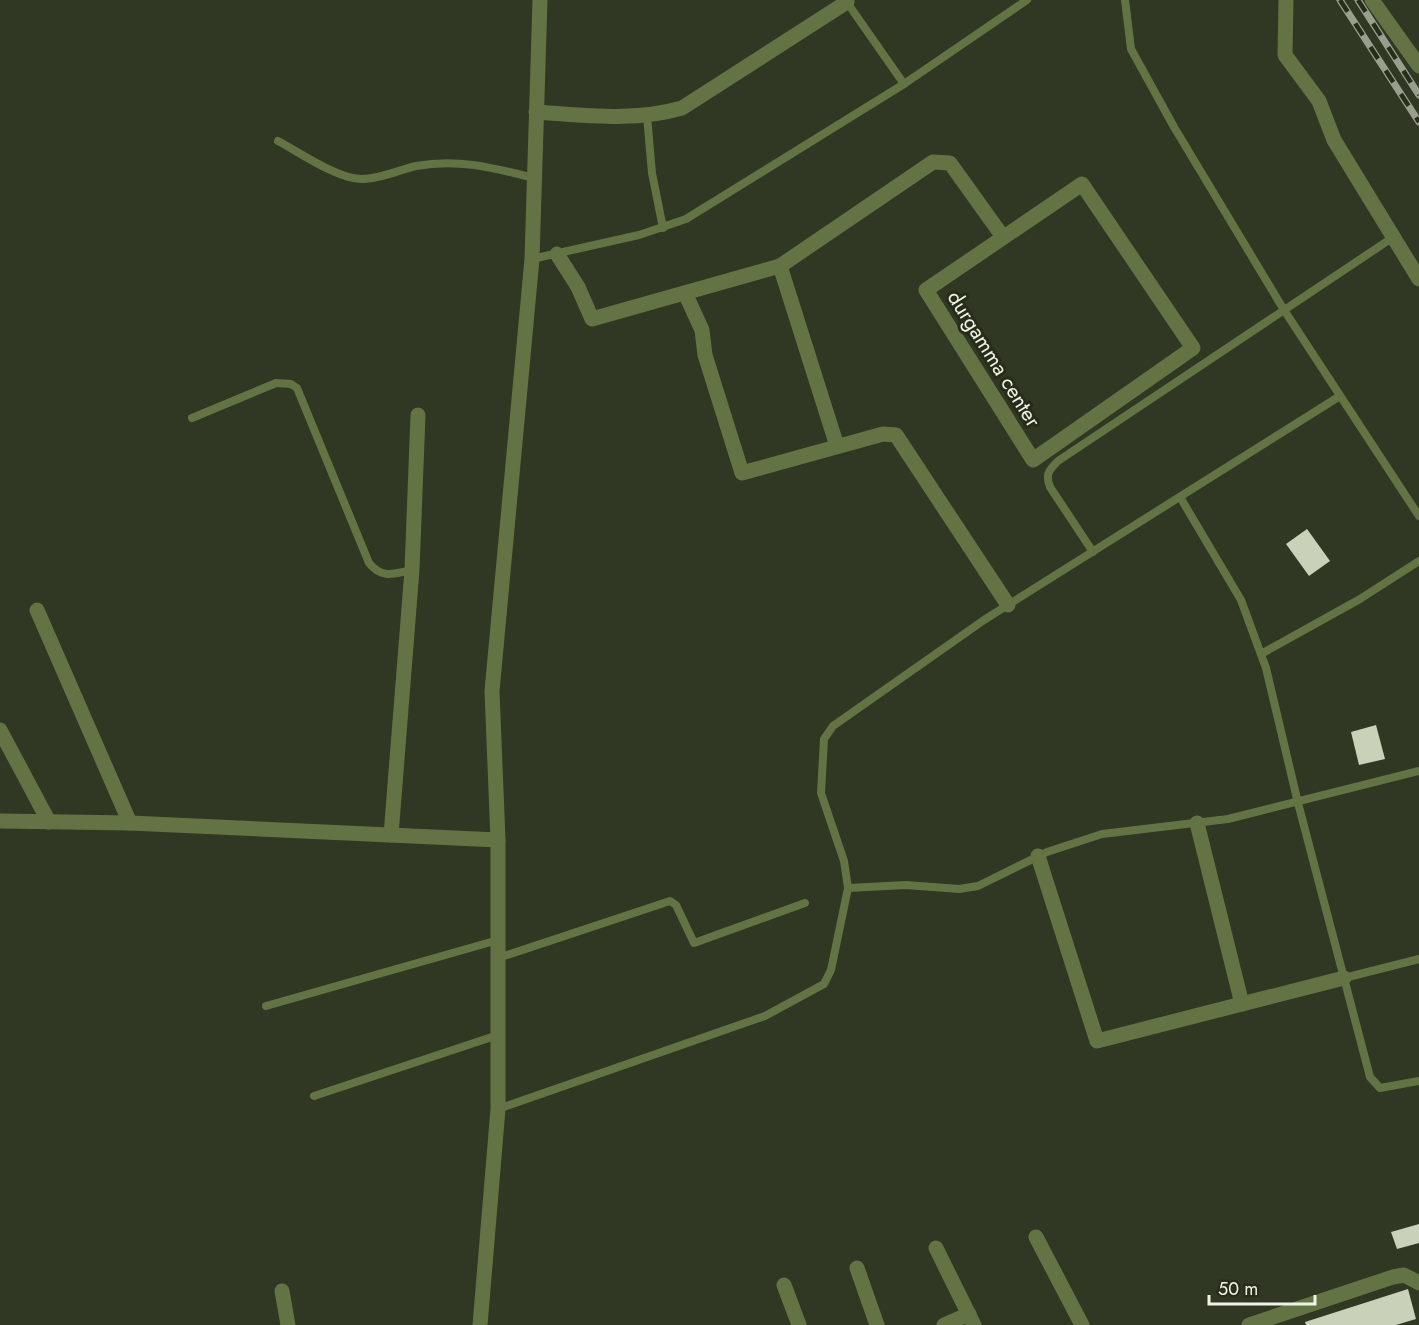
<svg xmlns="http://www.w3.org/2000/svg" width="1419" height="1325" viewBox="0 0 1419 1325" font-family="Jost,sans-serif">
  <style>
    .building { fill: #c9d2b9 }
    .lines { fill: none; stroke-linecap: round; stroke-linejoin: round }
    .service { stroke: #647344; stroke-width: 8 }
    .minor { stroke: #647344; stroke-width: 15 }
    .rail-casing { stroke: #999f8e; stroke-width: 7 }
    .rail { stroke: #262d19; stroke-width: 4.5; stroke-dasharray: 14; stroke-linecap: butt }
    .labels { text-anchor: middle; stroke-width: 6; stroke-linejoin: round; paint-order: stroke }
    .street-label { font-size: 21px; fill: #eff4e7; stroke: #262d19 }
  </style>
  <rect width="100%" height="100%" fill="#303722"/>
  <!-- building -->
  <g class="building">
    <polygon points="1307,529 1330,561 1309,576 1286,544"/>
    <polygon points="1376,725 1385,759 1359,765 1351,732"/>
    <polygon points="1419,1224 1419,1243 1397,1249 1391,1232"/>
    <polygon points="1408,1289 1416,1319 1396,1325 1306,1325 1305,1322"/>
  </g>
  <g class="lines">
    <!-- service -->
    <g class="service">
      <polyline points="1125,0 1131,49 1174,127 1284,310 1419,516"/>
      <polyline points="846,1 904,84 1027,0"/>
      <polyline points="647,116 652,173 663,228"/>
      <path d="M278,141c21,11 61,39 84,38 18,0 37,-9 54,-13 42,-8 78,2 118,12"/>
      <polyline points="532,259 639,235 686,219 904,84"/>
      <path d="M192,418l84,-35 15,1 6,4 72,175c13,16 24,11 43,7"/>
      <polyline points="1180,497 1241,600 1266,668 1298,803 1370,1077 1380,1088 1419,1081"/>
      <path d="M1093,552l-43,-65c-5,-13 -1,-17 8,-26l334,-223"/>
      <polyline points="1261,654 1360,599 1419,561"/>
      <polyline points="848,888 906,885 959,889 978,886 1047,852 1102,834 1228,819 1419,771"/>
      <polyline points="498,958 670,901 676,905 694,943 805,903"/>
      <polyline points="1344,978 1419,959"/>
      <polyline points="266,1006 498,940"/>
      <polyline points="314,1096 498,1035"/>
      <polyline points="498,1109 765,1016 824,984 831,970 848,888 844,861 821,793 824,739 833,726 984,620 1340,396"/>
    </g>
    <!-- minor -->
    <g class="minor">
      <polyline points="1286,0 1285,55 1319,101 1334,140 1419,279"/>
      <polyline points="1372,0 1419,66"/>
      <path d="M536,112c50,3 97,10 146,-4l165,-106"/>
      <polygon points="1082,184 1193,348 1033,460 926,290"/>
      <polyline points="557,254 578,287 592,319 780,266 933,162 950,163 1003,237"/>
      <polyline points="780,266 837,446"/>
      <polyline points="685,293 702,330 705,355 742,473 883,434 896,435 1008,605"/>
      <polyline points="37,610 130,823"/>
      <polyline points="0,730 49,822"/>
      <polyline points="0,821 130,823 498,840"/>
      <polyline points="1197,823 1242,1004"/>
      <polyline points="391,835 412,570 418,415"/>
      <polyline points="1038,856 1097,1041 1344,978"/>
      <polyline points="1036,1237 1082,1325"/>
      <polyline points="936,1248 974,1325"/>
      <polyline points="857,1268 877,1325"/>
      <polyline points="784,1285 799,1325"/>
      <polyline points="282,1291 288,1325"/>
      <polyline points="480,1325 498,1109 498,840 492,691 532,259 540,0"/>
      <polyline points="944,1325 969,1314"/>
      <polyline points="1249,1325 1393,1277 1404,1275 1419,1283"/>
    </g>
    <defs>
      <g id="rail">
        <polyline points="1340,0 1419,122"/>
        <polyline points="1358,0 1419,95"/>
      </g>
    </defs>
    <!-- rail casing -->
    <use href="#rail" class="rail-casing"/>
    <!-- rail -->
    <use href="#rail" class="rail"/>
  </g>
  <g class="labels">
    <!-- street labels -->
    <g class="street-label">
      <text transform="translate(994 359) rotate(58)" y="7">durgamma center</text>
    </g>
  </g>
  <!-- scale -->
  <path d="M1209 1295v9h106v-9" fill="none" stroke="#eff4e7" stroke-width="3"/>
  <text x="1218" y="1295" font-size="18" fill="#eff4e7" stroke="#262d19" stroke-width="4.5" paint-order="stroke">50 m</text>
</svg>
